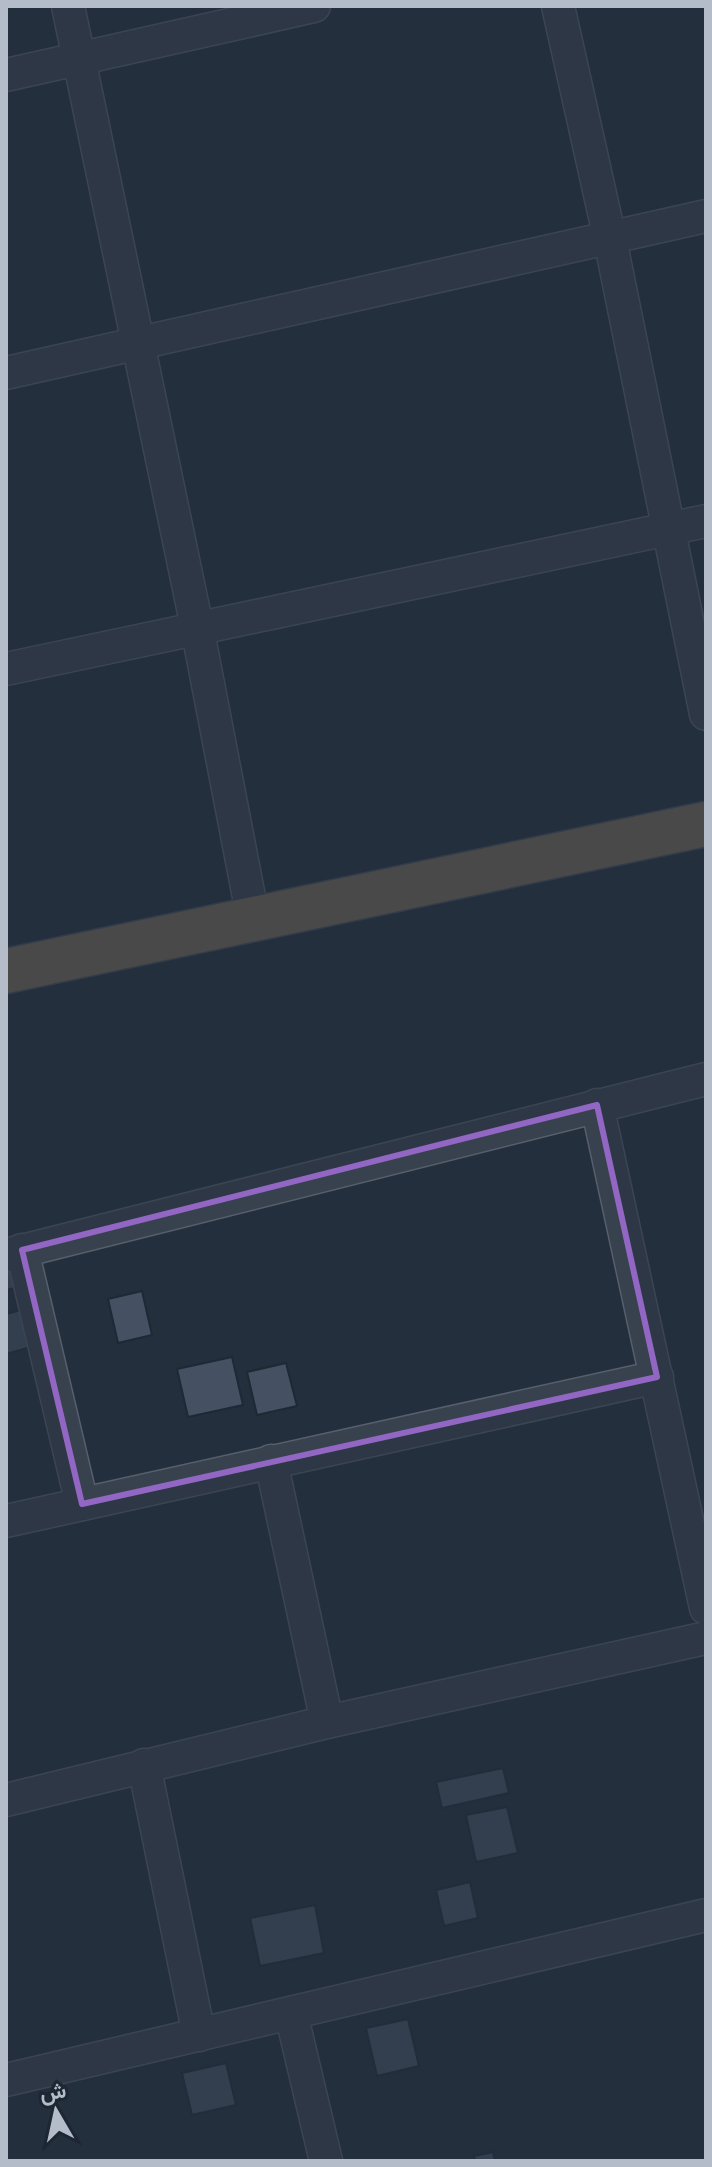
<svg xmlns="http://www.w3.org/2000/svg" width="712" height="2167" viewBox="0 0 712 2167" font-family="'PT Sans',Vazirmatn,sans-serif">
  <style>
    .building { fill: #455162; stroke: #1f2835; stroke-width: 2 }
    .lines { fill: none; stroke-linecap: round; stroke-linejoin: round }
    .minor-casing { stroke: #565f6c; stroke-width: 35 }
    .highway-casing { stroke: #434c59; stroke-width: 47 }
    .minor { stroke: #38414e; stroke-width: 32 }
    .highway { stroke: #746855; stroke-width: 44 }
    .marked { fill: none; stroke: #9266c3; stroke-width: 6; stroke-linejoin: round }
  </style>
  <rect width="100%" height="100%" fill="#242f3e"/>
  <!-- building -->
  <g class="building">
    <polygon points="24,1264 29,1285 6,1290 6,1268"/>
    <polygon points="142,1291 152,1335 118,1343 108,1299"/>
    <polygon points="32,1307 42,1344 6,1354 6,1314"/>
    <polygon points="232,1357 243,1405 188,1417 177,1369"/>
    <polygon points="286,1363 297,1406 257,1415 247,1372"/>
    <polygon points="503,1768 509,1793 442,1808 436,1782"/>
    <polygon points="507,1807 518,1853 476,1862 466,1815"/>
    <polygon points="470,1882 478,1918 444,1926 436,1890"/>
    <polygon points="315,1905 324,1953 260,1966 250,1918"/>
    <polygon points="408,2019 419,2066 377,2076 366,2028"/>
    <polygon points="226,2063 236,2105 192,2115 182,2073"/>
    <polygon points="493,2152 495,2161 475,2161 474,2156"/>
  </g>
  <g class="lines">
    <defs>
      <g id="minor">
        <polyline points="68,6 197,627 253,918"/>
        <polyline points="558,6 610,239 706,714"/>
        <polyline points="6,75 314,6"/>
        <polyline points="6,373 706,216"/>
        <polyline points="6,669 706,521"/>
        <polyline points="597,1105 706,1608"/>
        <polyline points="22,1250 82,1504"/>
        <polyline points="6,1255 706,1079"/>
        <polyline points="271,1461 327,1722"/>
        <polyline points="6,1521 657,1377"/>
        <polyline points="144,1765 199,2035"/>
        <polyline points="6,1800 327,1722 706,1638"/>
        <polyline points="291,2013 326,2161"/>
        <polyline points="6,2080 706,1915"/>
      </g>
      <polyline id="highway" points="6,971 706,824"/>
    </defs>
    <!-- minor casing -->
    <use href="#minor" class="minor-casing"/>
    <!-- highway casing -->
    <use href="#highway" class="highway-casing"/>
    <!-- minor -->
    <use href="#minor" class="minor"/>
    <!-- highway -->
    <use href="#highway" class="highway"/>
  </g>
  <!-- marked area -->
  <path d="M0 0H712V2167H0ZM597,1105l60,272 -575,127 -60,-254z" fill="#242f3e" fill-opacity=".55" fill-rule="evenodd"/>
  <path class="marked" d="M597,1105l60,272 -575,127 -60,-254z"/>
  <!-- border -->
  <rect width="712" height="2167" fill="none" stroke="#b4bcc9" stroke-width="16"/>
  <!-- north arrow -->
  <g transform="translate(56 2111) rotate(351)" stroke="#1d2633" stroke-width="6" paint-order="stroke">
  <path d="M0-6L14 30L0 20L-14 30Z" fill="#b4bcc9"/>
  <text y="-12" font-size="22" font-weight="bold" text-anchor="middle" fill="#b4bcc9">ش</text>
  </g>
</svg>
